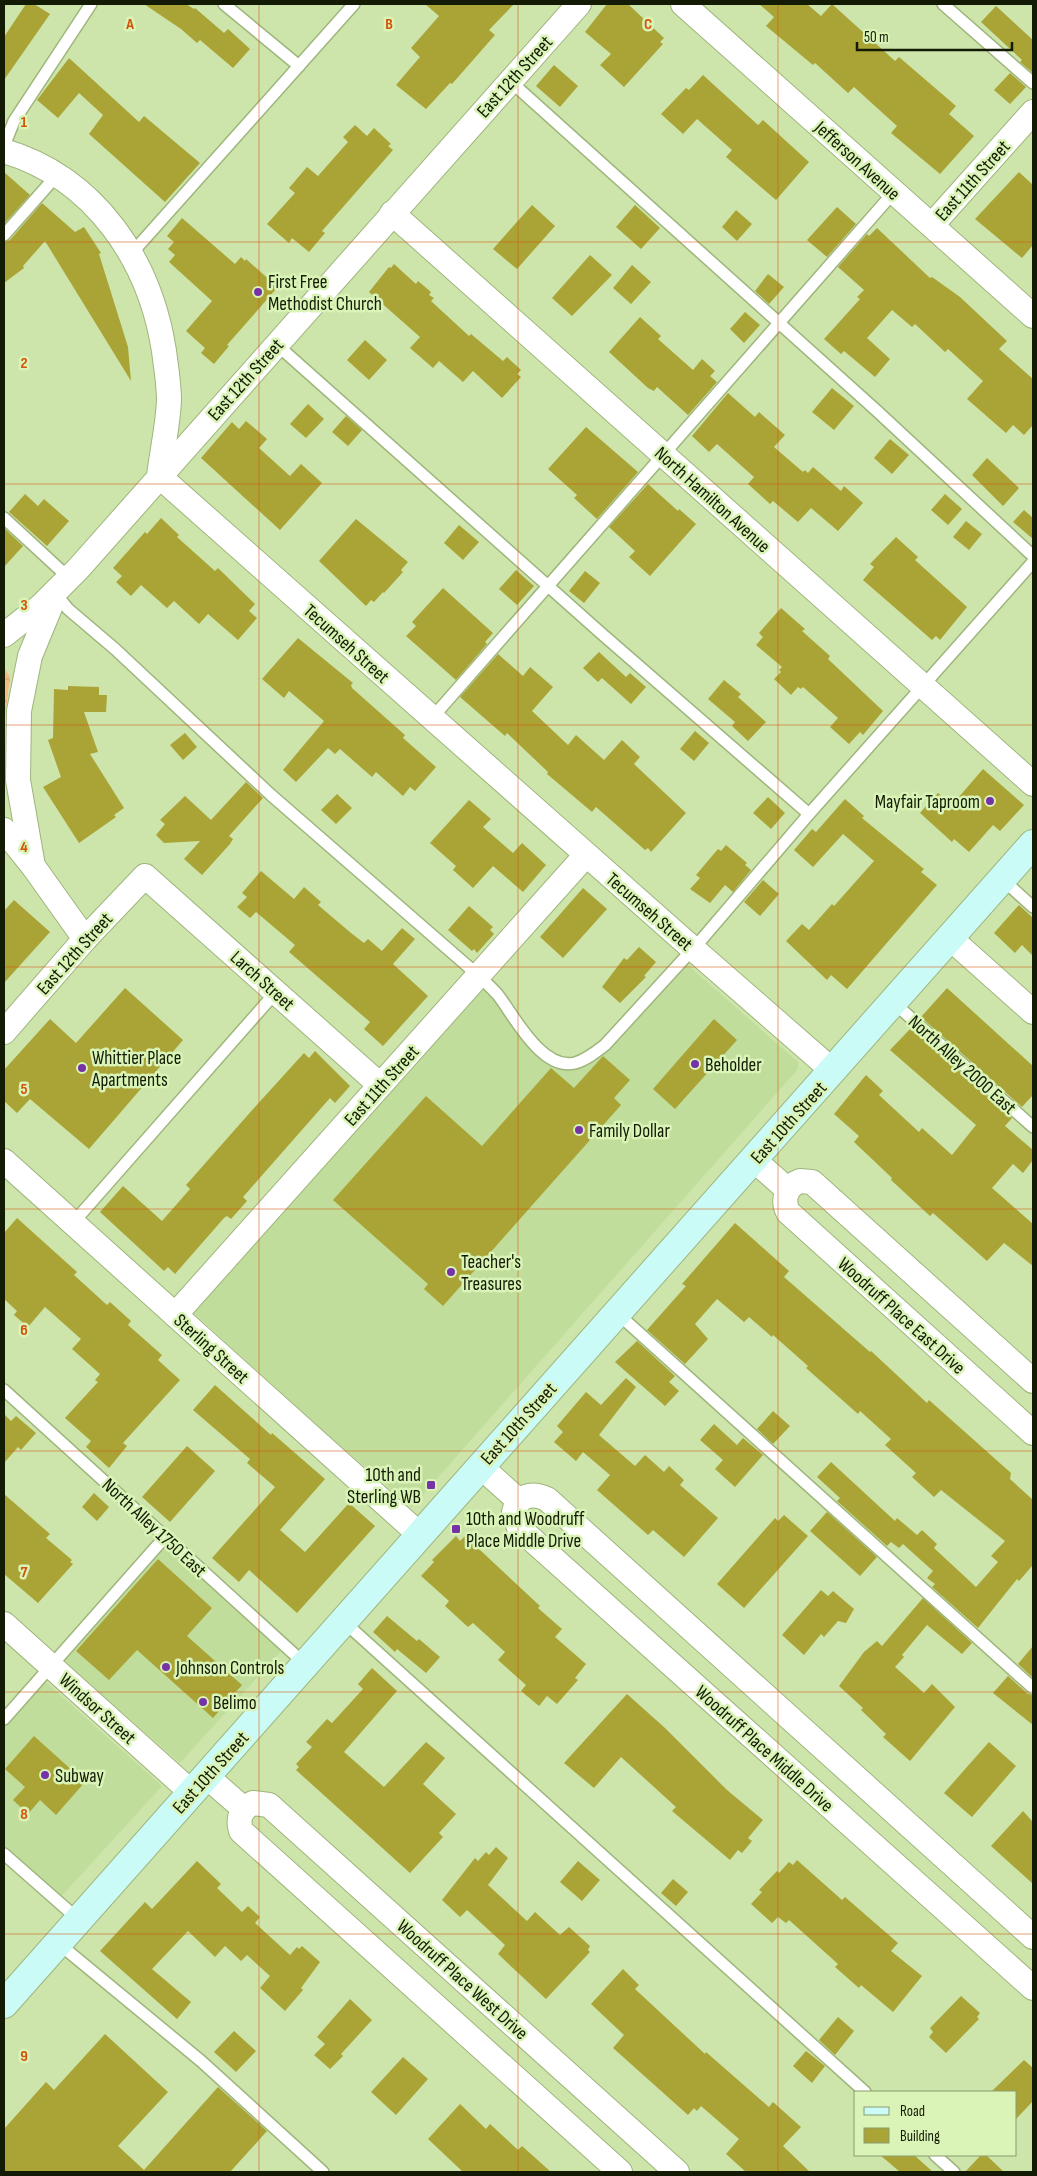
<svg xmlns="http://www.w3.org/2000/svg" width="1037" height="2176" viewBox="0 0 1037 2176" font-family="'Sofia Sans Condensed',sans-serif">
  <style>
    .built { fill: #c1dd9b }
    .park { fill: url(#park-crowns) }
    .building { fill: #aaa436 }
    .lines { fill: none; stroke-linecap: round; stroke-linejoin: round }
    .service-casing { stroke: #9eb57c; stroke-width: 14 }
    .minor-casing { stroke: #9eb57c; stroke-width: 26 }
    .secondary-casing { stroke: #9eb57c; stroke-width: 30 }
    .service { stroke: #fff; stroke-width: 11 }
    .minor { stroke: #fff; stroke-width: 24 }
    .secondary { stroke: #cbfbf7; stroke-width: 28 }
    .grid { fill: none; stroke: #d3530b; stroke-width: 1; stroke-opacity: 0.55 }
    .poi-dot { fill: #7533a7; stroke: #daf3b7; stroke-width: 2 }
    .labels { text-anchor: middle; stroke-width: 5; stroke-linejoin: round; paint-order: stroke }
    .street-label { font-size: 19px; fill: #131b05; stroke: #daf3b7 }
    .poi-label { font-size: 19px; fill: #131b05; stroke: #daf3b7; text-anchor: start }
    .grid-label { font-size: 16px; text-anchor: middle; font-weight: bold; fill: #d3530b; stroke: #daf3b7; stroke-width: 5; stroke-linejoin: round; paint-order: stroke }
  </style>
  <defs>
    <pattern id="park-crowns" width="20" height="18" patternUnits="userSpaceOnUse" patternTransform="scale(1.25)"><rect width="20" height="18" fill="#f5bc81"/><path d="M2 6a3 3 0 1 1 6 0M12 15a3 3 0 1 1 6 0" fill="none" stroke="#d1a16e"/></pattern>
  </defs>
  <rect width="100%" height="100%" fill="#cde5ab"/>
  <!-- built -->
  <g class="built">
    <polygon points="682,960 798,1062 798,1069 412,1507 322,1430 193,1312 484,981 515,1021 561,1062 590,1056"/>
    <polygon points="165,1537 285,1647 180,1763 58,1656"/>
    <polygon points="40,1677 162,1786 57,1901 4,1854 4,1719"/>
  </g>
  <!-- park -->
  <polygon class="park" points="4,667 10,677 4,724"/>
  <!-- building -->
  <g class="building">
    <polygon points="26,4 34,4 50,14 4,80 4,37"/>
    <polygon points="144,4 186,4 194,9 195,8 224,33 228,29 250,49 233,68 200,40 197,43 181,29"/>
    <polygon points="425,4 514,4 489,30 495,35 452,84 450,83 426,109 396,85 420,57 411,48 439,16"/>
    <polygon points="607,4 628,4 664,38 660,42 663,44 624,87 600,65 611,54 585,32"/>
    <polygon points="759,4 807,4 821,16 832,4 895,61 899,57 956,106 949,114 974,136 940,174 891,133 897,126 854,87 848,93 815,63 813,65 766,26 774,17"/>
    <polygon points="996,6 1033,40 1033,73 1020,62 1022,60 981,22"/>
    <polygon points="69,58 139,122 144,116 200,163 165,202 89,134 103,115 79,93 58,118 37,100"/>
    <polygon points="554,65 578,86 560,107 536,86"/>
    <polygon points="1010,73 1026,87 1010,104 994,90"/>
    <polygon points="703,75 758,125 763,120 809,162 776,200 726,157 732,150 697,119 683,134 661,114 686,88 689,90"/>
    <polygon points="355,125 367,136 374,128 391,144 388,146 393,150 322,231 325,233 309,252 292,238 289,243 267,224 295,193 289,188 307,167 318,176 348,142 343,137"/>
    <polygon points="4,172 30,195 4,224"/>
    <polygon points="1019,172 1033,185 1033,245 1022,258 975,219"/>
    <polygon points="42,203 75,232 84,227 101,253 99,254 128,347 131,381 45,241 23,266 24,268 4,283 4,242 10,240"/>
    <polygon points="532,205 555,226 517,269 493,249"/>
    <polygon points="635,205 660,228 641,249 616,227"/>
    <polygon points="837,207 856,224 827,257 807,240"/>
    <polygon points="736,210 752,224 737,241 722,227"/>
    <polygon points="182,218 235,264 241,257 245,261 246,259 273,283 272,284 277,288 227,345 229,346 214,364 201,353 205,348 186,331 212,301 169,262 175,255 168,249 174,242 167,236"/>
    <polygon points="877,228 930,278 932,277 960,297 1007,341 999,349 1033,379 1033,425 1024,435 1013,425 1006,433 967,399 983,381 948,349 945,352 915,324 912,327 892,310 867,338 890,359 875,377 844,351 841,354 824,339 860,299 857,297 864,290 838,267 867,234 869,236"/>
    <polygon points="590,255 612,275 572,316 552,298"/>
    <polygon points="394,264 416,284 418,281 431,292 429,295 434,298 431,301 469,336 471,334 503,361 507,357 521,370 517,374 521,377 502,398 473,371 463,382 439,361 433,368 410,348 420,337 369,292 389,267 391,268"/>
    <polygon points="632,265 651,282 631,304 613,288"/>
    <polygon points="768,274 784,287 769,304 755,291"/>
    <polygon points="745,312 760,325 744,343 730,329"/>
    <polygon points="640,317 661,336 658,339 693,370 702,359 715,371 710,376 717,382 688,415 657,387 654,391 648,388 609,352"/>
    <polygon points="365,340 387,360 369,380 347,360"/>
    <polygon points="832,388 854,406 834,430 812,412"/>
    <polygon points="728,393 755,417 759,412 785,435 774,447 803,472 805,470 808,473 813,467 841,491 844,486 863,503 838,531 811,508 798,522 773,501 770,504 748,484 754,477 717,444 709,452 692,436"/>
    <polygon points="308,404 324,419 306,438 290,424"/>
    <polygon points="346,416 362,430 348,446 332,432"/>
    <polygon points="246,421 267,439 259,448 290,476 301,464 322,483 280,530 201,458 232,422 239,429"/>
    <polygon points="586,427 638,472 597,519 574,498 577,495 548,469"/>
    <polygon points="890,439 909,455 892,474 874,458"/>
    <polygon points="987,458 1019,488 1003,506 972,475"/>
    <polygon points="648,484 678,511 679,509 696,524 650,576 629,557 635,551 609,527"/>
    <polygon points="25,494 38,506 44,499 69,521 47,546 9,512"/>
    <polygon points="945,494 962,509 948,525 931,510"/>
    <polygon points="1024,510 1033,518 1033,539 1013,522"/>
    <polygon points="161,518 179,535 177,537 215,571 218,568 255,604 249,611 257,618 238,640 208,614 199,624 174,601 167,608 141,585 131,596 116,582 122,576 113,568 145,532 147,534"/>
    <polygon points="356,519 408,562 401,570 403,572 384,593 383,592 374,602 371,600 366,606 319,561"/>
    <polygon points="966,521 982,534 969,550 953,537"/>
    <polygon points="459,525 479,542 463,560 444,543"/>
    <polygon points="4,528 23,546 4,567"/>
    <polygon points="896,537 918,557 915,560 967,607 940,640 936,636 932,640 863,580 874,567 870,564"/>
    <polygon points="516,570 534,586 517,605 499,589"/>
    <polygon points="585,571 600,583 584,603 569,591"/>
    <polygon points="443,588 493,633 485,642 487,644 456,680 406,636 416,626 412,622"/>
    <polygon points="781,608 805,629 802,631 830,656 828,659 883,711 863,735 860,732 849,744 830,727 838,718 803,687 801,689 798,687 791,695 774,679 781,672 779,670 782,667 756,645 763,637 759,633"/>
    <polygon points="298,638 353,683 351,685 352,688 405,735 403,738 436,767 415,791 410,787 403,796 376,772 372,777 340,749 335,754 328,748 296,782 283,770 324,721 289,691 284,698 262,679"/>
    <polygon points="599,652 626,677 630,673 646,687 631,704 602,678 598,682 583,668"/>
    <polygon points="498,654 523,676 530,667 553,687 532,711 568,745 576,735 604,760 622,740 640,757 634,764 686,813 651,852 648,848 645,850 596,807 592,812 547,774 548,772 507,733 505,736 460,697"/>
    <polygon points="724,680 741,694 738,697 766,722 748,741 732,726 735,722 708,699"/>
    <polygon points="68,686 99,687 99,695 107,695 106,712 84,712 98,752 90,754 124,808 114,815 116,817 79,843 43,787 61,777 48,740 53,738 54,689 68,690"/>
    <polygon points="695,731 709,743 694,761 680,749"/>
    <polygon points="185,733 197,747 183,760 170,745"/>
    <polygon points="983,769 1024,805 1000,831 993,825 969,852 954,839 952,842 920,813 938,793 952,805"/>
    <polygon points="246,782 263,798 229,836 233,839 230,844 202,875 184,859 200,841 164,843 156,835 165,824 160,820 185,796 211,820"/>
    <polygon points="337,794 352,808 336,824 321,810"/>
    <polygon points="768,797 785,813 771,829 753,813"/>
    <polygon points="845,799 864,816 862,818 924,869 921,872 937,885 847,989 831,975 827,980 786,941 802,924 809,930 832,904 834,906 874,861 843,834 813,867 794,850 812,829 816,832"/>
    <polygon points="469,800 491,819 483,827 513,853 522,843 546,865 523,892 493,866 473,888 453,870 456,866 430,843"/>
    <polygon points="726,845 747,863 745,865 751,870 733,892 725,885 710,903 690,889 700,878 696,875 718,849 721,851"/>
    <polygon points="261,871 294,899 304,887 321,902 318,905 351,933 364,943 368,939 382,951 402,928 415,939 393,964 428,996 383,1046 364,1029 370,1022 289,952 295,945 256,912 250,918 237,907 247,897 242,893"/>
    <polygon points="763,880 779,894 760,916 744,902"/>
    <polygon points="583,888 607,909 563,958 540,937"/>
    <polygon points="14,900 50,932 4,983 4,911"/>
    <polygon points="1019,905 1033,918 1033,956 1022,945 1015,953 994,933"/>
    <polygon points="469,906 493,927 490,930 494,934 477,953 474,949 472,951 448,930"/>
    <polygon points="639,947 656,962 644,976 646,977 620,1003 602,987 624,958 627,960"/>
    <polygon points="125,988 183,1040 89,1149 30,1099 17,1113 4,1101 4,1070 50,1019 76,1043"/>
    <polygon points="947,988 1033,1066 1033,1095 1022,1107 921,1017"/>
    <polygon points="714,1019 737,1040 675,1109 653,1089"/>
    <polygon points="911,1028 1012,1118 1005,1126 1033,1150 1033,1160 1023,1173 1013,1164 992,1188 1033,1224 1033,1266 1004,1243 987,1261 933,1213 930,1216 891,1180 892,1178 854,1142 859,1136 834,1114 866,1075 883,1091 879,1095 919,1132 922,1128 952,1155 976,1125 890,1050"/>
    <polygon points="315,1051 350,1086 335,1103 330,1098 243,1197 247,1201 231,1219 227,1216 224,1218 175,1274 168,1267 164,1271 100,1212 123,1186 162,1221 190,1189 186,1185 254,1108 304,1053 309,1058"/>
    <polygon points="603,1056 630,1080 614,1098 621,1105 443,1306 424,1289 428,1284 333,1200 426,1096 482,1146 551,1068 574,1088"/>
    <polygon points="17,1218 77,1272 74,1275 107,1305 110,1302 131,1321 128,1325 162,1355 158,1360 180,1380 123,1443 127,1446 109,1468 86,1447 91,1441 65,1418 98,1382 95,1380 100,1374 72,1349 81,1339 45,1307 28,1327 14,1315 17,1311 4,1299 4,1233"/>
    <polygon points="735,1223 789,1271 784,1277 870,1352 871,1351 927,1403 929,1400 1011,1473 1010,1479 1033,1500 1033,1565 1019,1581 1017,1579 978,1628 932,1587 935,1584 927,1578 933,1571 903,1544 899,1548 891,1542 887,1546 837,1501 840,1498 817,1477 831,1462 895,1521 897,1518 917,1535 922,1530 937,1544 934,1548 976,1587 998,1562 991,1556 1005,1541 941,1490 934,1497 912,1477 916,1473 885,1445 891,1439 860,1411 858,1414 806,1368 808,1366 773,1335 772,1337 749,1317 744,1322 717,1299 695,1324 708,1339 685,1364 647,1330 686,1286 682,1284"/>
    <polygon points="637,1341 675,1376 669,1382 679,1391 665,1406 615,1362"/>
    <polygon points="626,1378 636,1387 599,1435 635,1466 645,1455 664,1472 669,1466 684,1480 680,1485 718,1518 684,1557 653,1530 648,1535 597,1490 610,1475 583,1452 576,1461 554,1442 563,1432 557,1426 586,1392 601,1405"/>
    <polygon points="215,1385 271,1435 272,1433 325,1479 280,1530 305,1552 349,1503 375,1526 297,1613 249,1570 239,1582 212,1558 275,1487 247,1463 250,1459 193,1410"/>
    <polygon points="773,1411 790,1426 773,1444 757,1429"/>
    <polygon points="4,1414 11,1421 16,1416 36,1433 21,1450 18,1447 4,1463"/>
    <polygon points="714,1424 737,1445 743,1438 763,1455 735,1487 715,1469 723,1460 700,1440"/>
    <polygon points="187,1446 215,1471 170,1522 142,1497"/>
    <polygon points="94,1493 109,1507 97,1521 82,1507"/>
    <polygon points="4,1494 50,1534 46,1538 72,1560 70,1562 73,1564 38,1603 4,1574"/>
    <polygon points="827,1512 877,1557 860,1576 810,1531"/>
    <polygon points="784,1515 808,1536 744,1608 717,1584 775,1518 778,1521"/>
    <polygon points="456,1536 460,1541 465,1536 540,1606 538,1608 562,1629 555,1637 586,1664 575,1678 578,1680 557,1704 547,1696 539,1706 521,1691 526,1685 498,1660 505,1652 473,1623 468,1627 445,1606 449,1601 421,1576 434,1562 432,1560"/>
    <polygon points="158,1559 212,1608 187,1636 242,1685 213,1718 137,1650 109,1680 76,1651"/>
    <polygon points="821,1590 828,1596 833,1591 854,1609 846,1623 838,1621 824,1637 821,1634 804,1655 782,1635"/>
    <polygon points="923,1598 972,1643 962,1654 927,1625 902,1655 904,1657 895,1667 924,1693 932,1684 955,1707 910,1761 883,1737 886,1734 861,1710 863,1708 839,1686 864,1652 877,1641 882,1646"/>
    <polygon points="387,1616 417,1641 419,1639 440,1657 426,1673 397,1649 395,1652 373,1632"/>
    <polygon points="1033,1646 1033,1678 1018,1664"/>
    <polygon points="372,1668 397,1691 344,1752 384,1787 426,1742 445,1758 423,1784 456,1814 439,1833 443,1837 410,1873 296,1770 299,1767 296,1764 312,1747 306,1742 327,1719 332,1723 363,1689 358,1684"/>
    <polygon points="1008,1676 1028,1694 1033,1695 1033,1725 993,1693"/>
    <polygon points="627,1694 665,1728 727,1790 763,1820 748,1838 752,1841 742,1853 738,1850 730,1860 672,1811 676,1807 621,1757 594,1788 564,1763"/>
    <polygon points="34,1736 85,1782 56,1815 40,1800 28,1814 13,1800 25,1787 5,1769"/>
    <polygon points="989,1742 1016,1766 972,1817 944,1793"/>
    <polygon points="1023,1811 1033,1822 1033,1884 991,1846"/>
    <polygon points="496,1847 508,1858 488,1885 527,1921 535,1912 560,1935 569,1927 590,1946 588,1950 590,1952 546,1999 498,1954 505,1945 467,1910 460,1917 442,1900 475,1858 478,1861 486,1852 489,1855"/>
    <polygon points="797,1860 842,1900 845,1897 898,1943 891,1951 922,1976 893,2012 861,1985 859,1988 835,1967 838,1964 789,1920 786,1923 778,1917 772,1923 751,1904 762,1892 759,1890 777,1871 779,1873 789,1862 793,1865"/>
    <polygon points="197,1861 221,1884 217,1888 242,1912 248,1906 260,1917 255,1923 290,1955 297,1947 299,1949 302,1946 320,1962 301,1988 303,1990 285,2011 260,1988 270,1976 247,1955 241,1961 225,1946 215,1957 188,1931 152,1969 191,2002 177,2019 100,1951 145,1902 152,1909"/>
    <polygon points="578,1861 600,1880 582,1901 560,1882"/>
    <polygon points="673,1879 688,1892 676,1906 661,1893"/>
    <polygon points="623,1969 639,1985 635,1989 705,2054 706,2052 769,2107 773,2102 801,2127 783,2146 810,2172 746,2172 726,2154 739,2139 701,2106 697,2111 694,2108 688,2115 613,2048 624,2035 591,2004"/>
    <polygon points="961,1996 980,2013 977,2017 979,2019 946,2053 929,2037 933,2032 930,2028"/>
    <polygon points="350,1999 372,2020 341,2054 343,2056 330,2069 314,2055 325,2044 317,2037"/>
    <polygon points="838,2017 854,2031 835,2055 819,2040"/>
    <polygon points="234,2031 256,2051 236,2072 214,2052"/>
    <polygon points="105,2034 168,2092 118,2146 144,2170 218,2087 267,2131 230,2172 4,2172 4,2129 46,2082 54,2090"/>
    <polygon points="806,2051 825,2066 812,2083 793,2066"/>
    <polygon points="403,2057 428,2079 396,2115 371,2092"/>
    <polygon points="1024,2060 1033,2068 1033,2101 1016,2119 1016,2092 991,2092"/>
    <polygon points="460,2104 486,2129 490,2124 518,2150 522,2146 551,2172 463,2172 428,2139"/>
    <polygon points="880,2155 914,2155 933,2172 900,2172"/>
    <polygon points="981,2155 986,2155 1004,2172 965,2172"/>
  </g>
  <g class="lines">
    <defs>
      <g id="service">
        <polyline points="224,4 299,66"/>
        <polyline points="943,4 1033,83"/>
        <polyline points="510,81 877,411 1033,556"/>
        <polyline points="4,146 14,121 91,4"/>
        <polyline points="4,235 57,175"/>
        <polyline points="132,253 354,4"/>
        <polyline points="276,344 602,634 809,814"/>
        <polyline points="4,518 69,578"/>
        <path d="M55,593l13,16 47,40 156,146 208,181c6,6 13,12 19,19 16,21 44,76 77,68 11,-3 21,-11 30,-18l97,-106 107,-125 224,-252"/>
        <polyline points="432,718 894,192"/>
        <polyline points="1002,879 1033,907"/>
        <polyline points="893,1002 1033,1127"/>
        <polyline points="73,1223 276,992"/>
        <polyline points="617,1313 1033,1688"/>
        <polyline points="4,1390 305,1664"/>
        <polyline points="343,1621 865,2092"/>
        <polyline points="4,1719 165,1537"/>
        <polyline points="4,1854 79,1920"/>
        <polyline points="58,1943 201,2061 323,2172"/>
        <polyline points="935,2155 954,2172"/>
      </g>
      <g id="minor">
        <polyline points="683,4 1033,316"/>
        <path d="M4,151c91,27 146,109 160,200 2,16 5,33 5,49 -1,25 -7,51 -10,76l524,464 150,131"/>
        <polyline points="392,213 1033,784"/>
        <polyline points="932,225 1033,112"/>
        <polyline points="4,635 41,606 78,569 579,4"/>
        <polyline points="4,830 33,866 85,939"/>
        <polyline points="33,866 18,780 19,711 30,656 54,598"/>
        <polyline points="950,938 1033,1012"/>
        <polyline points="4,1032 85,939 145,876 380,1085"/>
        <polyline points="754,1160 788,1190"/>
        <polyline points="4,1161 419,1534"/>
        <polyline points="175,1315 586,855"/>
        <path d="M1033,1381l-221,-199 -12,-1c-14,5 -18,19 -12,31l245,221"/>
        <polyline points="480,1466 519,1501"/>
        <polyline points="4,1624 191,1792"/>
        <polyline points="206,1776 244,1809"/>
        <path d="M1033,1937l-486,-438c-15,-7 -29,-4 -33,13l5,16 514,460"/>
        <path d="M620,2172l-379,-341c-4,-13 0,-22 12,-28l16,2 408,367"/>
      </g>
      <polyline id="secondary" points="4,2004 1033,844"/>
    </defs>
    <!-- service casing -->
    <use href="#service" class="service-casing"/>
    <!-- minor casing -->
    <use href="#minor" class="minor-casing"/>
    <!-- secondary casing -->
    <use href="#secondary" class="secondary-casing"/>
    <!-- service -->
    <use href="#service" class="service"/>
    <!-- minor -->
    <use href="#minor" class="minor"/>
    <!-- secondary -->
    <use href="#secondary" class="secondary"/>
  </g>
  <!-- grid -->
  <path class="grid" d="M259,4v2168M518,4v2168M778,4v2168M4,242h1029M4,484h1029M4,725h1029M4,967h1029M4,1209h1029M4,1451h1029M4,1692h1029M4,1934h1029"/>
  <!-- markers -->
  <g class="poi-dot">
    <circle cx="258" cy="292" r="5"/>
    <circle cx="990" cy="801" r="5"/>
    <circle cx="695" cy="1064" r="5"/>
    <circle cx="82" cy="1068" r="5"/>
    <circle cx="579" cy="1130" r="5"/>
    <circle cx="451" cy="1272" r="5"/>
    <rect x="426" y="1480" width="10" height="10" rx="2.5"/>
    <rect x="451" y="1524" width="10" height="10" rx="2.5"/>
    <circle cx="166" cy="1667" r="5"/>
    <circle cx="203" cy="1702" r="5"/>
    <circle cx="45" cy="1775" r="5"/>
  </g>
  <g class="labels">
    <!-- street labels -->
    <g class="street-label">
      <text transform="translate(514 76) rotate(-48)" y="7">East 12th Street</text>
      <text transform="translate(858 160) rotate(42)" y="7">Jefferson Avenue</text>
      <text transform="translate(972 180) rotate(-48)" y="7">East 11th Street</text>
      <text transform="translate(245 379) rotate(-48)" y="7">East 12th Street</text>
      <text transform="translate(713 499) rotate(42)" y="7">North Hamilton Avenue</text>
      <text transform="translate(347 643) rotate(42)" y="7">Tecumseh Street</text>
      <text transform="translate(650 911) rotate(41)" y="7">Tecumseh Street</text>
      <text transform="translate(74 953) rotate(-48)" y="7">East 12th Street</text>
      <text transform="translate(263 980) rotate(42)" y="7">Larch Street</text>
      <text transform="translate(963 1064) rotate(42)" y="7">North Alley 2000 East</text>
      <text transform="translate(381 1085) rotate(-48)" y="7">East 11th Street</text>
      <text transform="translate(788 1122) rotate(-48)" y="7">East 10th Street</text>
      <text transform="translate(902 1315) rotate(42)" y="7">Woodruff Place East Drive</text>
      <text transform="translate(212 1348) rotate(42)" y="7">Sterling Street</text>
      <text transform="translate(518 1423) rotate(-48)" y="7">East 10th Street</text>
      <text transform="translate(155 1527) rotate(43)" y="7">North Alley 1750 East</text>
      <text transform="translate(98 1708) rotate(42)" y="7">Windsor Street</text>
      <text transform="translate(765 1748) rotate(42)" y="7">Woodruff Place Middle Drive</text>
      <text transform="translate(210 1772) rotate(-48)" y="7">East 10th Street</text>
      <text transform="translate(463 1979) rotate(42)" y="7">Woodruff Place West Drive</text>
    </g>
    <!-- poi labels -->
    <g class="poi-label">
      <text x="268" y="288">First Free<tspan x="268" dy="22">Methodist Church</tspan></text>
      <text x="980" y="808" text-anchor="end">Mayfair Taproom</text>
      <text x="92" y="1064">Whittier Place<tspan x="92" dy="22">Apartments</tspan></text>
      <text x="705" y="1071">Beholder</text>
      <text x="589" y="1137">Family Dollar</text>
      <text x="461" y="1268">Teacher's<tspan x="461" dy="22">Treasures</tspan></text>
      <text x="421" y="1481" text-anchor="end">10th and<tspan x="421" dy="22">Sterling WB</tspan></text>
      <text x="466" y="1525">10th and Woodruff<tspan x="466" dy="22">Place Middle Drive</tspan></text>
      <text x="176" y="1674">Johnson Controls</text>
      <text x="213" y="1709">Belimo</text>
      <text x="55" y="1782">Subway</text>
    </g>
  </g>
  <g class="grid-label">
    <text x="130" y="29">A</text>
    <text x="389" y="29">B</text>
    <text x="648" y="29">C</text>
    <text x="24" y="127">1</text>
    <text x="24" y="368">2</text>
    <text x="24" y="610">3</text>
    <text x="24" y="852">4</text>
    <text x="24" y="1094">5</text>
    <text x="24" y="1335">6</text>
    <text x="24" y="1577">7</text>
    <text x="24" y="1819">8</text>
    <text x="24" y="2061">9</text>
  </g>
  <!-- border -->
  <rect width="1037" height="2176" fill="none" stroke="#131b05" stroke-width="10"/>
  <!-- legend -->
  <rect x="854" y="2091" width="162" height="65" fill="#daf3b7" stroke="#8a9d70"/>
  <rect x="864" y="2107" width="25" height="8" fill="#cbfbf7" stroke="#8a9d70"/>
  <text x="900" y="2116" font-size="15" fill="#131b05">Road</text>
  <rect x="864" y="2128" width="25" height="15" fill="#aaa436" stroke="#8a9d70"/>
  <text x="900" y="2141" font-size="15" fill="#131b05">Building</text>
  <!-- scale -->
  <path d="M857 42v8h155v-8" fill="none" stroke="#131b05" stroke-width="2.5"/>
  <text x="864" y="42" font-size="15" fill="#131b05" stroke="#daf3b7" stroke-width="4" paint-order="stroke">50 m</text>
</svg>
